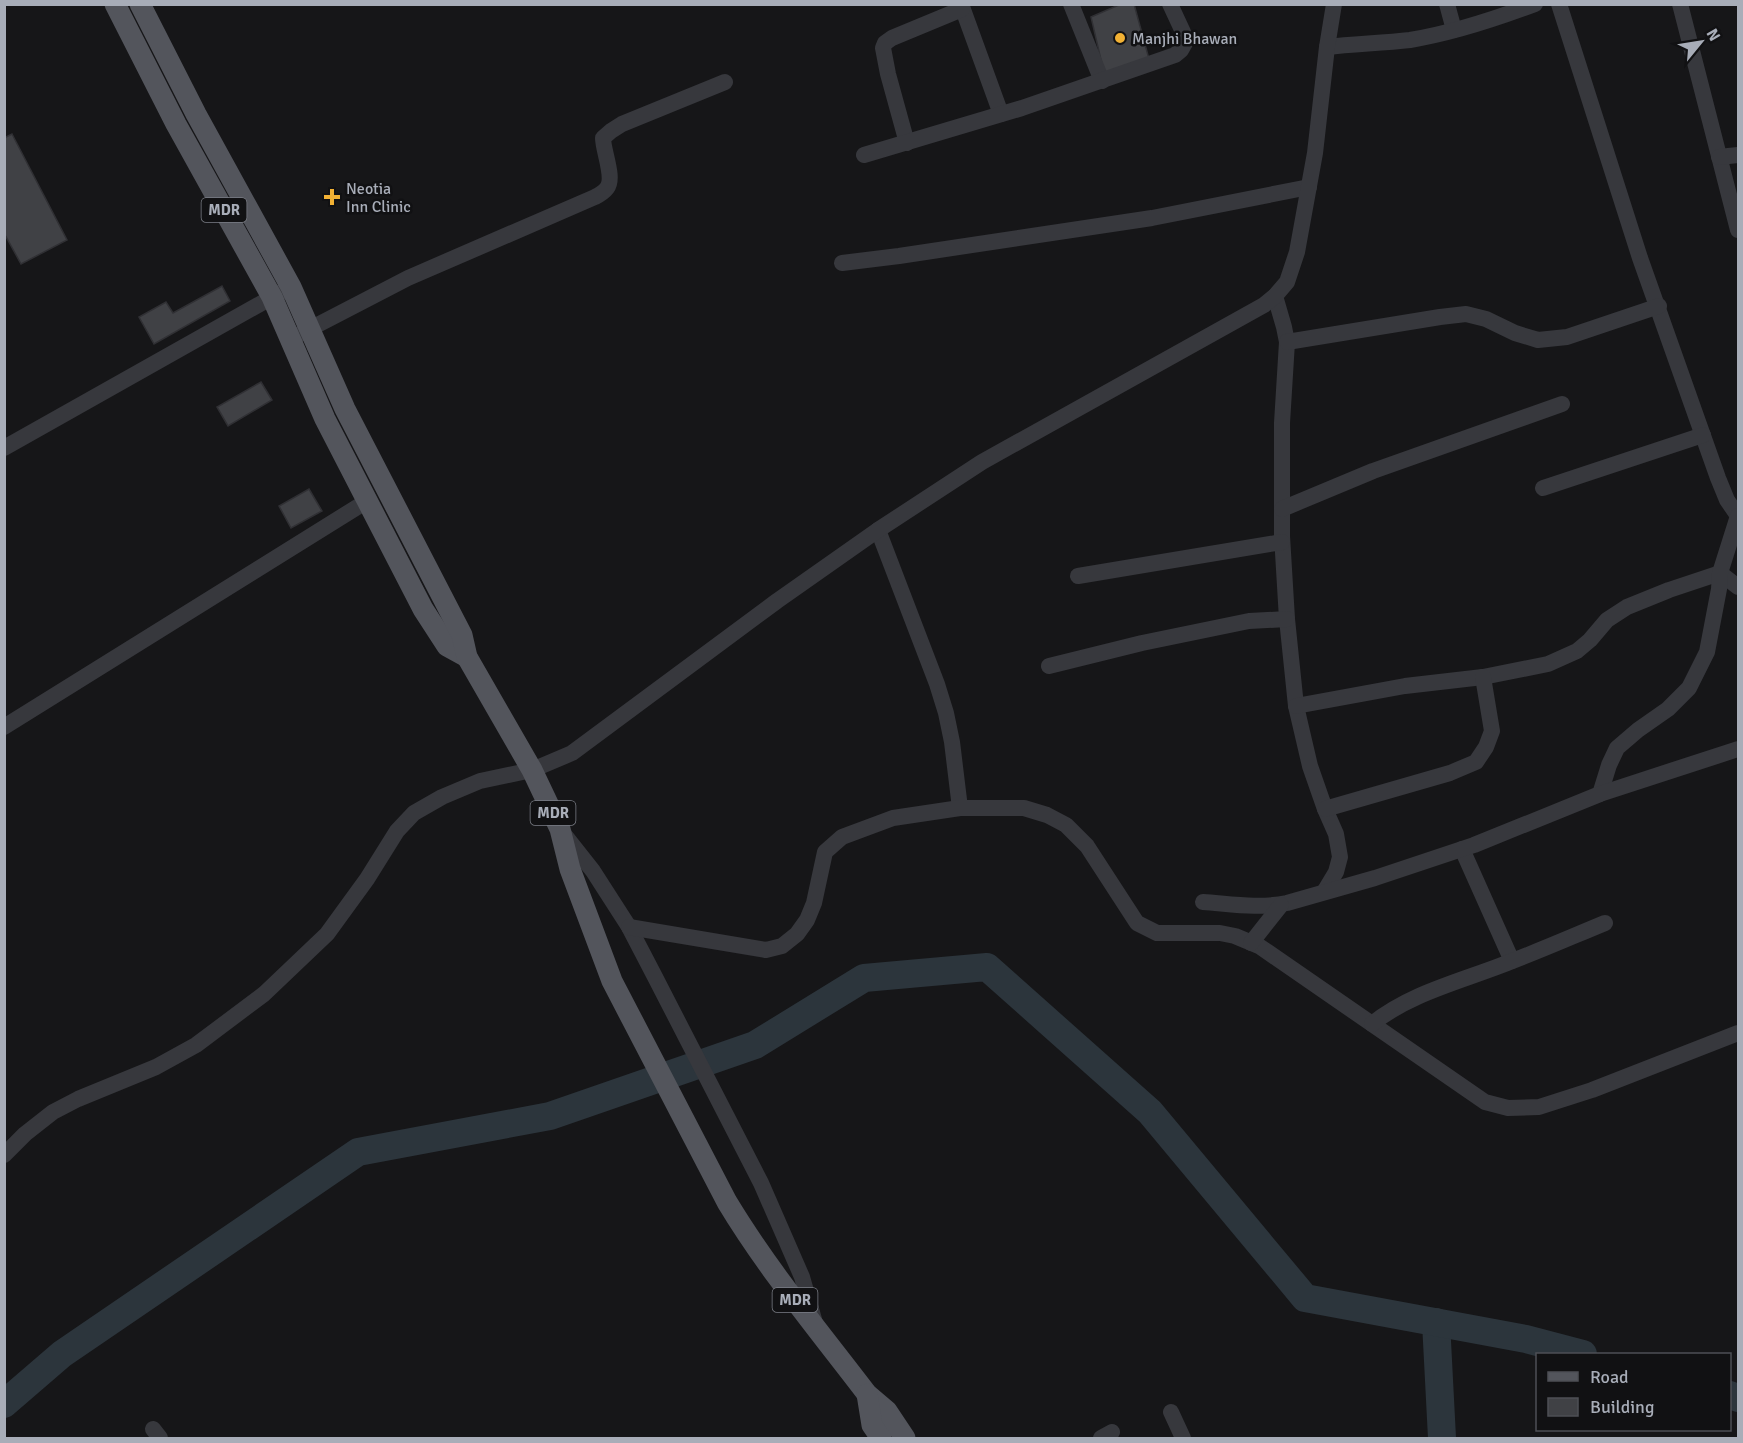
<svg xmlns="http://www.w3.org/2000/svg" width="1743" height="1443" viewBox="0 0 1743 1443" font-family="Signika,sans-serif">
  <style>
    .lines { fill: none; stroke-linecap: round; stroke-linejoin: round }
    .river { stroke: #2c353c; stroke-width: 28 }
    .building { fill: #404145; stroke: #303034; stroke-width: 1.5 }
    .minor { stroke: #37383d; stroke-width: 16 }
    .major { stroke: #53555c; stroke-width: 21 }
    .poi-dot { fill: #f2b134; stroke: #111113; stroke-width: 2 }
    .labels { text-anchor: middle; stroke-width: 5; stroke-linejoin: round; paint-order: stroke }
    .shield { fill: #111113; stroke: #7b7e86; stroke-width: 1.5 }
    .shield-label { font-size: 15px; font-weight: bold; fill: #a8adb8 }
    .poi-label { font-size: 16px; fill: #a8adb8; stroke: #111113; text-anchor: start }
  </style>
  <rect width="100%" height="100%" fill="#161618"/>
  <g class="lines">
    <!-- river -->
    <g class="river">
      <polyline points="1436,1322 1442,1438"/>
      <polyline points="1730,1395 1738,1398"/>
      <polyline points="4,1404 62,1354 358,1152 550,1116 755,1045 864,978 987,967 1150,1112 1305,1298 1526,1339 1583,1354"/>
    </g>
  </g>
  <!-- building -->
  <g class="building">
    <polygon points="1121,4 1134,4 1149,59 1104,73 1091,17"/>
    <polygon points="12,134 67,240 21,264 4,233 4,138"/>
    <polygon points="222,286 230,301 154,344 139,317 166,302 173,313"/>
    <polygon points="261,382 272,400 228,426 217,407"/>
    <polygon points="309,489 322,511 291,528 279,506"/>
  </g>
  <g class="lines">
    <!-- minor -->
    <g class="minor">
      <polyline points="961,4 1001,114"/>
      <polyline points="1071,4 1102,81"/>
      <polyline points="1447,4 1454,30"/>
      <polyline points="1559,4 1640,258 1718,478 1727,500 1738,516"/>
      <polyline points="1680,4 1738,230"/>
      <path d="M1327,47c28,-3 56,-4 83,-7 43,-7 85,-21 125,-36"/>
      <polyline points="907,143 888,74 883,48 885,43 892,38 962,9"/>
      <polyline points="864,155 1022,108 1175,55 1181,50 1185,43 1183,32 1170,4"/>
      <polyline points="1719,157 1738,155"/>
      <polyline points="842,263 899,256 1152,218 1309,187"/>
      <polyline points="1275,296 1284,327 1287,342 1282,423 1282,536 1287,619 1296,706 1310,766 1325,809 1336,834 1340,857 1336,872 1324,892"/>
      <path d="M300,334l108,-56 187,-81c4,-2 9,-5 12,-9 8,-10 -4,-37 -4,-50l8,-7 11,-7 103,-42"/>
      <polyline points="1287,342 1440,317 1466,314 1486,319 1515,333 1538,340 1567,337 1659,306"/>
      <polyline points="4,448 283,291"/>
      <polyline points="1543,488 1703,435"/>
      <polyline points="1282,509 1373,471 1562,404"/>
      <polyline points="878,530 937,684 946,713 952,742 960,808"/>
      <polyline points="1078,576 1282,542"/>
      <polyline points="1049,666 1142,643 1249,621 1287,619"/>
      <polyline points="1296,706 1405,686 1483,677 1548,664 1577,651 1590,640 1607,620 1627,607 1669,590 1720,573 1738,587"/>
      <polyline points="4,727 367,501"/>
      <polyline points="1600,794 1609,765 1617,748 1638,730 1668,709 1689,688 1707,652 1719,589 1720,573 1738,516"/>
      <polyline points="1325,809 1450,773 1476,762 1486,747 1492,731 1483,677"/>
      <polyline points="563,833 593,871 629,927 654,975 761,1183 802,1277 815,1323"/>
      <polyline points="1462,849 1512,961"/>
      <path d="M1203,902c28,2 56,7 84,1l88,-25 99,-33 126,-51 138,-45"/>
      <polyline points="629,927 766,950 782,946 797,934 807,920 814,903 825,852 842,837 893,818 960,808 1024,808 1047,815 1066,825 1087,846 1137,923 1157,933 1220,933 1235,936 1259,946 1485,1102 1508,1108 1539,1107 1592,1090 1738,1033"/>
      <polyline points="1251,943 1281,905"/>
      <path d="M1372,1024c37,-30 86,-42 130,-59 35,-13 69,-28 103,-42"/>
      <polyline points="4,1155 25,1134 53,1112 78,1099 156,1067 196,1045 264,994 327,934 367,879 397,831 414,813 442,797 480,781 532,770 572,753 777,601 878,530 982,462 1264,305 1275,296 1287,282 1297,252 1315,153 1327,47 1334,4"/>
      <polyline points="1171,1412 1183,1438"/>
      <polyline points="153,1429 160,1438"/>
      <polyline points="1101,1438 1112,1432"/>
    </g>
    <!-- major -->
    <g class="major">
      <polyline points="115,4 176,124 272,297 325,419 423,609 447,646 467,657"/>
      <path d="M140,4l56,110 95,173 54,122 117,226 5,22 65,113 28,59 10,40 42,112 115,221c41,68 92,129 140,192l20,17 18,27"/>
      <polyline points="867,1394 872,1425 881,1438"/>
    </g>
  </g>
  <!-- markers -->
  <g class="poi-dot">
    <circle cx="1120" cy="38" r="6"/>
    <path d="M329 188h6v6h6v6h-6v6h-6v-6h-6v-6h6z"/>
  </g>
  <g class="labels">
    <!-- shield labels -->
    <g class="shield">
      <rect x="201.5" y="198" width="45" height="24" rx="4.5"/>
      <rect x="530.5" y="801" width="45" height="24" rx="4.5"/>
      <rect x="772.5" y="1288" width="45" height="24" rx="4.5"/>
    </g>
    <g class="shield-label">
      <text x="224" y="215">MDR</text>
      <text x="553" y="818">MDR</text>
      <text x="795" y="1305">MDR</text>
    </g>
    <!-- poi labels -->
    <g class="poi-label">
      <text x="1132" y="44">Manjhi Bhawan</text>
      <text x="346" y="194">Neotia<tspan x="346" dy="18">Inn Clinic</tspan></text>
    </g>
  </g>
  <!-- border -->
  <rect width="1743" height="1443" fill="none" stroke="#a8adb8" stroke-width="12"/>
  <!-- legend -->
  <rect x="1536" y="1353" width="195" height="78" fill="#111113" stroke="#4d4f55" stroke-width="1.5"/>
  <rect x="1548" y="1372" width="30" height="9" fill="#53555c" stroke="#4d4f55" stroke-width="1.5"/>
  <text x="1590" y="1383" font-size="18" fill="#a8adb8">Road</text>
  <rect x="1548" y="1398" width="30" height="18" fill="#404145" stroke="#4d4f55" stroke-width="1.5"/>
  <text x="1590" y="1413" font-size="18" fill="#a8adb8">Building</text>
  <!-- north arrow -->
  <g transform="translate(1701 42) rotate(60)" stroke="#111113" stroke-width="4.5" paint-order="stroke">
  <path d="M0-4.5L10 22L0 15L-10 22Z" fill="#a8adb8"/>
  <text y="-9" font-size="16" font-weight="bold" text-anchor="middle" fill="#a8adb8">N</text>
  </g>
</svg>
